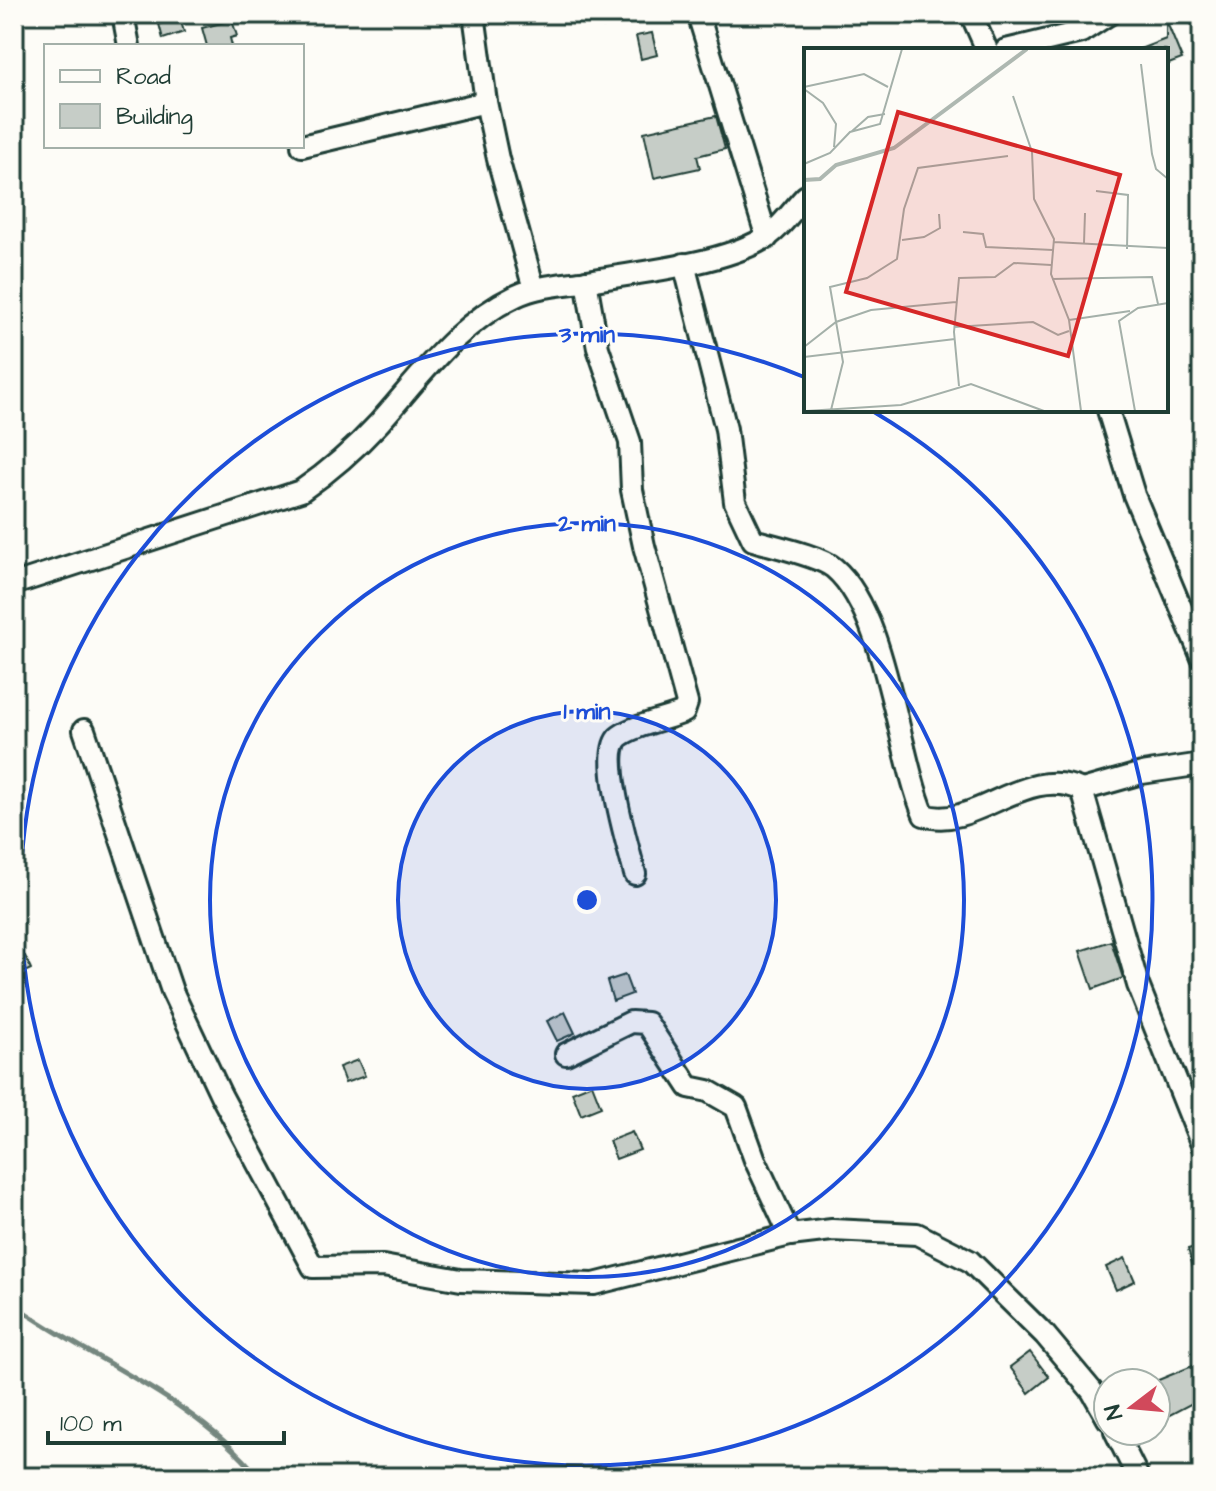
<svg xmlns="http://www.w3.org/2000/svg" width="1216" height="1491" viewBox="0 0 1216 1491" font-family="'Architects Daughter',sans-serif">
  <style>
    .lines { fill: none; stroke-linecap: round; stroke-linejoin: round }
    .stream { stroke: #75877f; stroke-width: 5 }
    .building { fill: #c6cdc7; stroke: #1f3d34; stroke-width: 2 }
    .minor-casing { stroke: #1f3d34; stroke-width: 26 }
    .minor { stroke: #fdfcf7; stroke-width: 20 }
    .ring { fill: none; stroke: #1d4ed8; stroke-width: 4 }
    .inset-river { fill: none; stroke: #aeb8b1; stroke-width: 4 }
    .inset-road { fill: none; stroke: #a4b0a9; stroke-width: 2 }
    .view { fill: #d62828; fill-opacity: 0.15; stroke: #d62828; stroke-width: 4 }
    .inset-edge { fill: none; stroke: #1f3d34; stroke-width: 4 }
    .centre { fill: #1d4ed8; stroke: #fdfcf7; stroke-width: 4 }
    .ring-label { font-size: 24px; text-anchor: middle; font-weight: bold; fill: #1d4ed8; stroke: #fdfcf7; stroke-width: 6; stroke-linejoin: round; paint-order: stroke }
  </style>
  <rect width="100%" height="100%" fill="#fdfcf7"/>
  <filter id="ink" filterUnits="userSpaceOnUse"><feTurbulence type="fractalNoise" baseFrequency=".0125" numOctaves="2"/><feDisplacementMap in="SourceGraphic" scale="16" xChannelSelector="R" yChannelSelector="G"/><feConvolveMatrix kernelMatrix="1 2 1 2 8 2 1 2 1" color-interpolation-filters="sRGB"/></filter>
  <g filter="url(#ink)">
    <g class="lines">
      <!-- stream -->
      <path class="stream" d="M14,1305c83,58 179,93 245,172"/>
    </g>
    <!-- building -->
    <g class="building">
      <polygon points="600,14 637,14 638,17 604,27"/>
      <polygon points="180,18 184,32 163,39 159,24"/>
      <polygon points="232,20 237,36 230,38 232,46 207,46 202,28"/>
      <polygon points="1166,20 1182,59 1166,65 1166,50 1140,49 1166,39"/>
      <polygon points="652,33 657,55 641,59 636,36"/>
      <polygon points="716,116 725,149 697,156 700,168 654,178 644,132"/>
      <polygon points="1111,941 1123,978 1093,989 1080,951"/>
      <polygon points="25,956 31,969 14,977 14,961"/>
      <polygon points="625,975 632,994 613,1001 607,981"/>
      <polygon points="565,1012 575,1033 557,1041 547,1021"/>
      <polygon points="358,1060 365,1076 345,1083 339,1067"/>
      <polygon points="592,1084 601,1107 581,1115 572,1092"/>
      <polygon points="632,1132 640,1150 616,1159 609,1141"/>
      <polygon points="1202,1245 1202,1285 1198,1285 1188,1249"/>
      <polygon points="1125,1258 1135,1281 1116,1290 1106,1267"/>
      <polygon points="1030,1352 1049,1377 1029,1393 1010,1367"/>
      <polygon points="1202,1362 1202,1398 1164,1418 1156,1404 1156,1381"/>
    </g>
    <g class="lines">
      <defs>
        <g id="minor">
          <polyline points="123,14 129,46"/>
          <polyline points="474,14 486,102 498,159 534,289"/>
          <polyline points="698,14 767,238"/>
          <polyline points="971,14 987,50"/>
          <polyline points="1006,50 1081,32 1109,14"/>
          <polyline points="302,146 486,102"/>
          <path d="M684,264l42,165 9,73 18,38c20,6 67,16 81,28 53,45 63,183 90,247 50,17 101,-52 158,-25l60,-17 60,-9"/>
          <path d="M586,281l12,67 32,94 2,48 12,56 43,157 -3,9c-19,8 -47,12 -64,24 -22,15 9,113 15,138"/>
          <polyline points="1108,410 1134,495 1202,658"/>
          <path d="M14,584l287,-93c29,-20 54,-42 78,-68 42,-47 78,-99 137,-127 21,-10 43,-11 65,-14 52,-9 138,-17 182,-43 16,-8 30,-30 43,-43"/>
          <polyline points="84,730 172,991 221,1095 313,1267 383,1266 461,1280 594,1284 790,1235 832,1230 917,1234 970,1261 1045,1335 1092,1391 1108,1419"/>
          <polyline points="1082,790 1138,985 1202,1145"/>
          <polyline points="566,1054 631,1022 647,1023 689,1087 708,1091 736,1107 755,1160 790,1235"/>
          <polyline points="1115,1431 1138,1477"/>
        </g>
      </defs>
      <!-- minor casing -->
      <use href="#minor" class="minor-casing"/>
      <!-- minor -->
      <use href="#minor" class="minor"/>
    </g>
  </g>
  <!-- distance rings -->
  <circle cx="587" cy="900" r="189" fill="#1d4ed8" fill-opacity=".12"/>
  <g class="ring">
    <circle cx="587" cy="900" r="189"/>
    <circle cx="587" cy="900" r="377"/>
    <path d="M874 412A566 566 0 1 1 804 377"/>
  </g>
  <!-- overview -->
  <g transform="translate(804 48)">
    <rect width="364" height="364" fill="#fdfcf7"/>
    <path class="inset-river" d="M0,132l16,-1 16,-14 58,-17 133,-99"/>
    <path class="inset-road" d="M337,16l11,90 4,15 12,10M0,39l60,-13 24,13M0,41l19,14 13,21 -2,23M209,48l19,56 2,47 20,40 -3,35 18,46 12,91M47,84l17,-15 17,-3M0,116l26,-11 20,-21 30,-8 22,-75M292,143l32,4 -1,54M159,184l20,2 3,13 67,3M98,192l22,-3 16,-9 -1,-14M250,194l114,6M280,195l1,-30M248,231l100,-2 6,27M265,272l61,-9M150,279l79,-5 25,13 11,-4M0,299l32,-25 35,-12 85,-8M0,309l151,-18M155,338l-5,-54 5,-54 36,-1 19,-14 37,2M27,362l12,-48 -13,-75 37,-9 30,-19 7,-50 14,-41 90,-12M2,363l95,-6 70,-21 73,27M331,363l-16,-90 19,-13 30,-5"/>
    <path class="view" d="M94,64l222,63 -52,181 -222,-64z"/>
    <rect width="364" height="364" class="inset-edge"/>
  </g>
  <circle cx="587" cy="900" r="12" class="centre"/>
  <g class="ring-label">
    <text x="587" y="342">3 min</text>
    <text x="587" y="531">2 min</text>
    <text x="587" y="719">1 min</text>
  </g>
  <!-- margin -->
  <rect width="1216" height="1491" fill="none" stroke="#fdfcf7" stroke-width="48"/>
  <rect x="24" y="24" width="1168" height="1443" fill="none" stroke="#1f3d34" stroke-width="3" filter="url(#ink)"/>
  <!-- legend -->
  <rect x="44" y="44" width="260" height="104" fill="#fdfcf7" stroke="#a4b0a9" stroke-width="2"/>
  <rect x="60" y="70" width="40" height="12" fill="#fdfcf7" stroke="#a4b0a9" stroke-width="2"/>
  <text x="116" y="84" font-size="24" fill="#1f3d34">Road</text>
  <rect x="60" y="104" width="40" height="24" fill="#c6cdc7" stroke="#a4b0a9" stroke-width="2"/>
  <text x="116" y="124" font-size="24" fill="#1f3d34">Building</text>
  <!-- north arrow -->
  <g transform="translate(1132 1407) rotate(254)"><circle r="38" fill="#fdfcf7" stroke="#a4b0a9" stroke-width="2"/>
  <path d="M0-6L14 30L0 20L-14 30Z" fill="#d1495b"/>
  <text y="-12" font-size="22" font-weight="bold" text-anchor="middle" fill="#1f3d34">N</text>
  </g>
  <!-- scale -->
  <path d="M48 1431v12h236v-12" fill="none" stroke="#1f3d34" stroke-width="4"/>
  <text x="60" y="1431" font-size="24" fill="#1f3d34" stroke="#fdfcf7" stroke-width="6" paint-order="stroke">100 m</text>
</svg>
